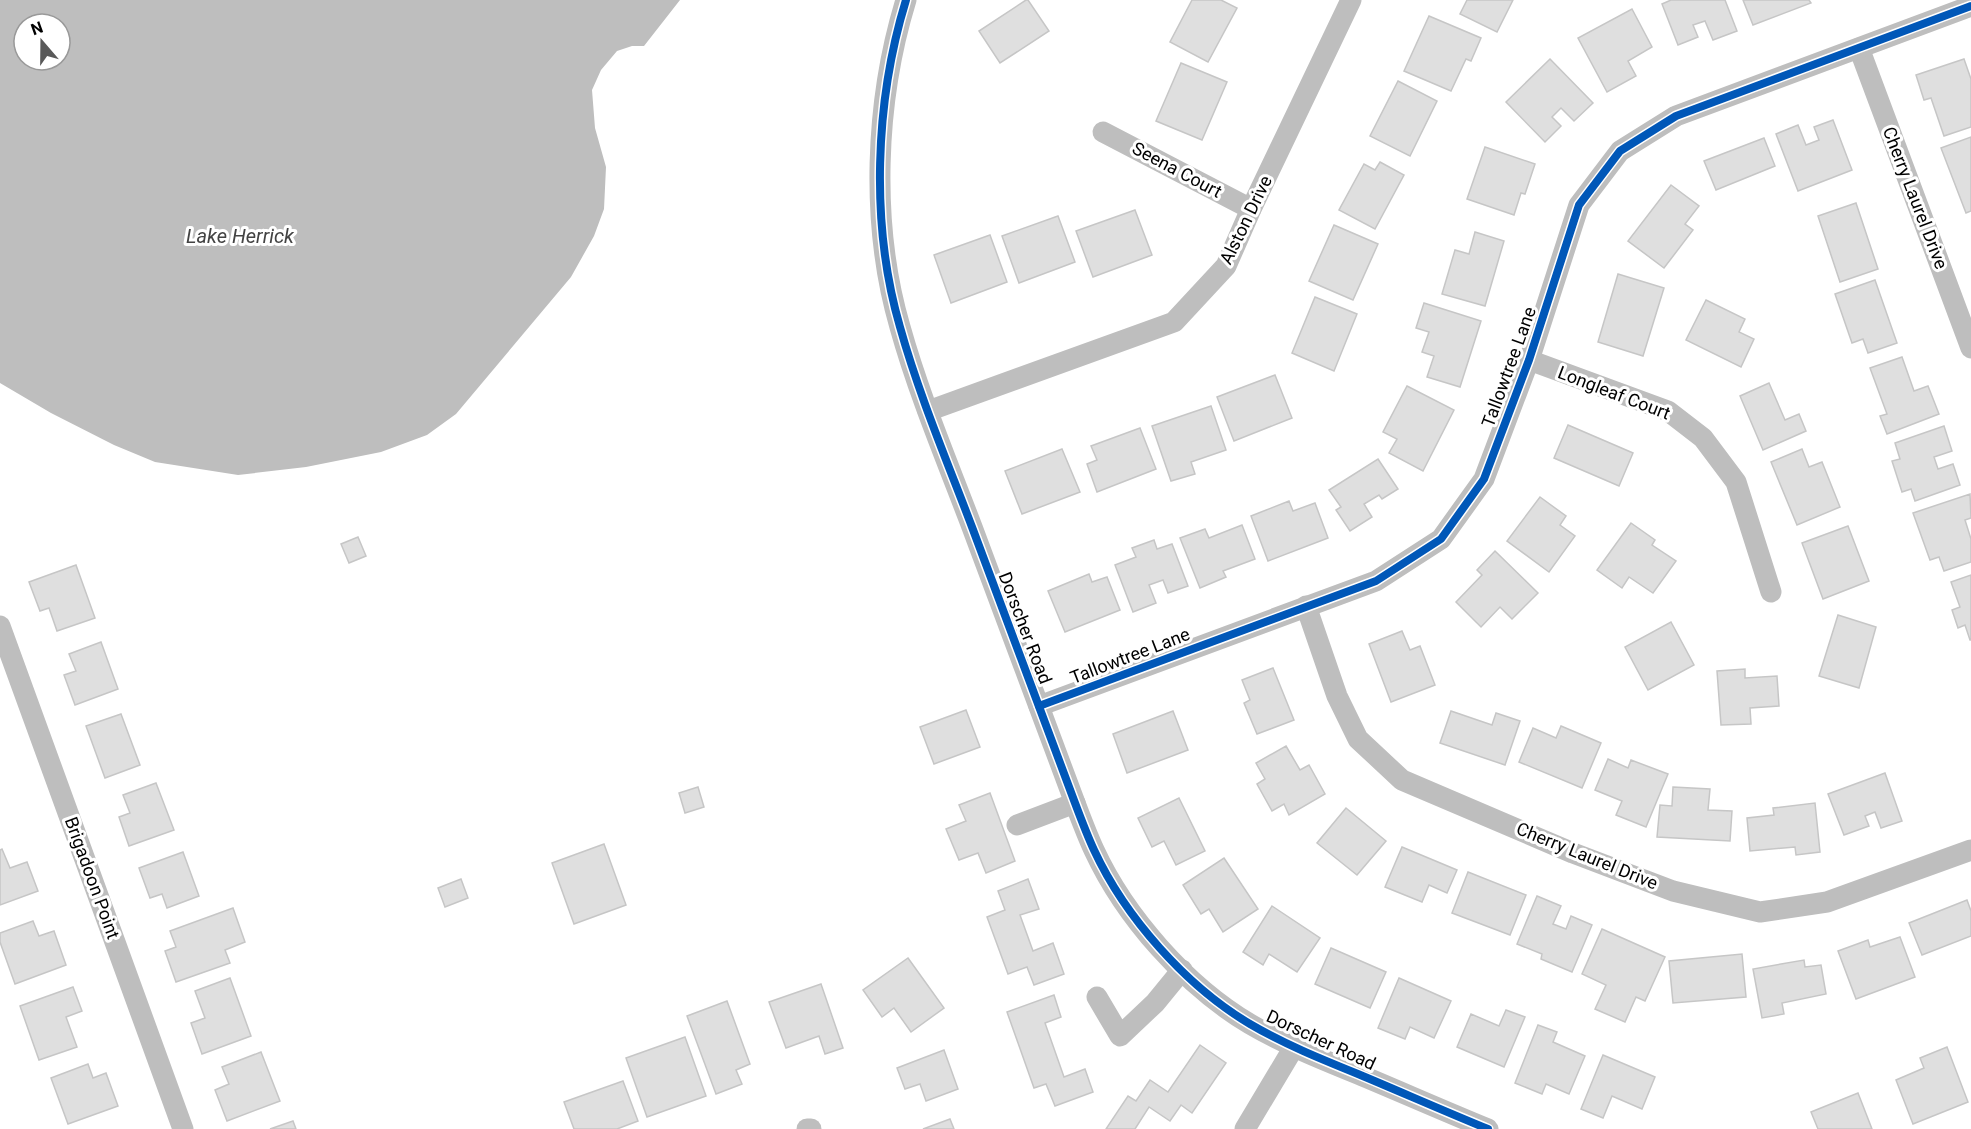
<svg xmlns="http://www.w3.org/2000/svg" width="1971" height="1129" viewBox="0 0 1971 1129" font-family="Roboto,sans-serif">
  <style>
    .water { fill: #bebebe; fill-rule: evenodd }
    .building { fill: #dfdfdf; stroke: #c6c6c6; stroke-width: 1.5 }
    .lines { fill: none; stroke-linecap: round; stroke-linejoin: round }
    .minor { stroke: #bebebe; stroke-width: 21 }
    .cycleway-casing { stroke: #fff; stroke-width: 11 }
    .cycleway { stroke: #0057b8; stroke-width: 8 }
    .labels { text-anchor: middle; stroke-width: 6; stroke-linejoin: round; paint-order: stroke }
    .street-label { font-size: 18px; fill: #000; stroke: #fff }
    .water-label { font-size: 20px; font-style: italic; fill: #434343; stroke: #fff }
  </style>
  <rect width="100%" height="100%" fill="#fff"/>
  <!-- water -->
  <path class="water" d="M0,0h680l-36,46h-12l-15,5 -16,19 -9,20 3,38 11,39 -2,42 -10,27 -23,41 -115,137 -29,21 -46,17 -75,15 -68,8 -83,-13 -41,-17 -63,-32 -51,-30zM24,24h36v36h-36z"/>
  <!-- building -->
  <g class="building">
    <polygon points="1026,0 1028,0 1049,31 1000,63 979,31"/>
    <polygon points="1192,0 1221,0 1237,8 1208,62 1170,42"/>
    <polygon points="1467,0 1513,0 1497,32 1460,14"/>
    <polygon points="1671,0 1725,0 1737,31 1713,40 1705,21 1693,25 1698,37 1678,45 1662,4"/>
    <polygon points="1743,0 1809,0 1811,3 1753,25"/>
    <polygon points="1632,9 1652,47 1628,61 1636,76 1607,92 1578,38"/>
    <polygon points="1429,16 1481,38 1471,61 1466,59 1451,91 1404,71"/>
    <polygon points="1550,59 1593,103 1574,121 1561,108 1552,117 1561,126 1545,142 1506,102"/>
    <polygon points="1964,59 1971,79 1971,127 1944,136 1931,98 1924,100 1916,75"/>
    <polygon points="1181,63 1227,82 1202,140 1156,121"/>
    <polygon points="1398,81 1437,101 1410,156 1370,136"/>
    <polygon points="1833,120 1852,170 1798,191 1776,134 1798,125 1806,145 1819,140 1814,127"/>
    <polygon points="1971,137 1971,211 1966,213 1941,148"/>
    <polygon points="1764,138 1775,166 1716,190 1704,161"/>
    <polygon points="1485,147 1535,164 1525,194 1521,193 1514,215 1467,199"/>
    <polygon points="1380,162 1404,175 1375,229 1339,210 1364,164 1375,170"/>
    <polygon points="1671,185 1699,206 1685,224 1693,230 1664,268 1628,241"/>
    <polygon points="1856,203 1878,269 1840,282 1818,216"/>
    <polygon points="1135,210 1152,255 1093,277 1076,231"/>
    <polygon points="1058,216 1075,262 1019,283 1002,236"/>
    <polygon points="1334,225 1378,244 1353,300 1309,281"/>
    <polygon points="1475,232 1504,241 1485,306 1442,294 1455,250 1469,254"/>
    <polygon points="990,235 1007,282 951,303 934,255"/>
    <polygon points="1618,274 1664,288 1643,356 1598,342"/>
    <polygon points="1875,280 1897,343 1868,353 1863,339 1852,343 1835,294"/>
    <polygon points="1315,297 1357,314 1334,371 1292,353"/>
    <polygon points="1706,300 1745,319 1739,332 1754,339 1741,367 1686,340"/>
    <polygon points="1424,303 1481,321 1460,387 1427,377 1434,356 1422,352 1429,332 1416,328"/>
    <polygon points="1902,357 1914,391 1928,386 1939,414 1887,434 1880,416 1887,414 1870,368"/>
    <polygon points="1275,375 1292,418 1234,441 1217,397"/>
    <polygon points="1769,383 1785,420 1799,414 1806,431 1763,450 1740,396"/>
    <polygon points="1407,386 1454,410 1423,471 1389,453 1397,439 1383,432"/>
    <polygon points="1211,406 1226,450 1191,462 1195,474 1171,481 1152,426"/>
    <polygon points="1568,425 1633,453 1619,486 1554,458"/>
    <polygon points="1944,426 1952,451 1934,457 1938,469 1953,464 1960,485 1915,501 1911,489 1902,492 1892,461 1900,459 1895,443"/>
    <polygon points="1140,428 1156,469 1097,492 1087,464 1097,460 1091,446"/>
    <polygon points="1062,449 1080,492 1022,514 1005,471"/>
    <polygon points="1802,449 1809,467 1822,462 1840,507 1797,525 1771,462"/>
    <polygon points="1378,459 1398,489 1382,499 1379,495 1364,504 1372,517 1350,531 1336,510 1341,507 1329,490"/>
    <polygon points="1970,494 1971,518 1965,520 1971,539 1971,562 1944,571 1939,557 1930,560 1913,513"/>
    <polygon points="1540,497 1566,516 1560,525 1575,536 1549,572 1507,541"/>
    <polygon points="1289,501 1293,511 1315,503 1328,538 1268,561 1251,516"/>
    <polygon points="1631,523 1655,540 1652,545 1676,561 1653,593 1629,577 1622,588 1597,570"/>
    <polygon points="1242,525 1255,559 1223,571 1226,577 1200,588 1180,538 1205,529 1209,538"/>
    <polygon points="1848,526 1869,581 1823,599 1802,543"/>
    <polygon points="358,537 366,556 349,563 341,544"/>
    <polygon points="1154,540 1157,549 1172,544 1188,586 1168,593 1163,580 1149,585 1156,603 1133,612 1115,565 1136,557 1132,548"/>
    <polygon points="1495,551 1538,593 1512,619 1500,607 1481,627 1456,602 1482,575 1477,570"/>
    <polygon points="76,565 95,618 57,631 49,608 40,611 29,582"/>
    <polygon points="1089,574 1092,582 1107,577 1120,610 1065,632 1048,591"/>
    <polygon points="1971,575 1971,640 1970,640 1965,625 1958,628 1952,610 1960,607 1951,582"/>
    <polygon points="1838,615 1876,627 1859,688 1819,676"/>
    <polygon points="1671,622 1694,665 1648,690 1625,647"/>
    <polygon points="1402,631 1410,650 1420,646 1435,685 1391,702 1369,644"/>
    <polygon points="101,642 118,689 75,705 64,675 76,671 69,654"/>
    <polygon points="1273,668 1294,720 1257,734 1244,703 1250,700 1242,680"/>
    <polygon points="1745,669 1745,678 1777,676 1779,706 1750,708 1751,724 1721,725 1717,671"/>
    <polygon points="966,710 980,747 934,764 920,727"/>
    <polygon points="1173,711 1188,750 1127,773 1113,734"/>
    <polygon points="1451,711 1492,725 1496,713 1520,721 1505,765 1440,743"/>
    <polygon points="121,714 140,765 105,778 86,726"/>
    <polygon points="1561,726 1601,743 1582,788 1519,762 1533,728 1556,738"/>
    <polygon points="1286,746 1300,770 1309,765 1325,794 1289,815 1284,804 1272,811 1257,784 1265,779 1256,763"/>
    <polygon points="1608,759 1628,768 1631,760 1668,774 1646,827 1616,815 1622,801 1595,790"/>
    <polygon points="1885,773 1902,821 1881,828 1875,812 1865,816 1869,826 1844,835 1828,794"/>
    <polygon points="156,783 174,830 129,846 119,817 130,813 123,795"/>
    <polygon points="698,787 704,807 685,813 679,793"/>
    <polygon points="1673,787 1710,789 1708,810 1732,811 1730,841 1657,837 1660,805 1672,806"/>
    <polygon points="990,793 1015,861 986,873 978,853 959,860 946,829 966,821 959,805"/>
    <polygon points="1179,798 1205,851 1176,865 1164,841 1152,847 1138,818"/>
    <polygon points="1815,803 1820,852 1796,855 1795,847 1750,851 1747,818 1774,815 1773,808"/>
    <polygon points="1346,808 1386,841 1357,875 1317,843"/>
    <polygon points="604,844 626,905 574,924 552,863"/>
    <polygon points="1402,847 1457,870 1447,893 1429,885 1422,902 1385,887"/>
    <polygon points="2,849 10,868 27,862 38,891 0,905 0,850"/>
    <polygon points="183,852 199,896 167,908 162,894 150,898 139,868"/>
    <polygon points="1224,858 1258,909 1223,932 1209,909 1201,914 1183,885"/>
    <polygon points="1468,872 1526,895 1510,935 1452,913"/>
    <polygon points="461,879 468,898 445,907 438,888"/>
    <polygon points="1028,879 1039,909 1020,915 1033,951 1053,943 1064,974 1034,985 1027,967 1008,974 987,917 1005,910 998,891"/>
    <polygon points="1537,896 1561,906 1553,924 1566,929 1571,916 1592,925 1572,972 1541,959 1542,954 1517,944"/>
    <polygon points="1967,900 1971,911 1971,936 1922,955 1909,923"/>
    <polygon points="1272,906 1320,938 1297,972 1269,954 1263,965 1243,952"/>
    <polygon points="233,908 245,942 225,950 230,963 176,982 165,951 176,947 170,931"/>
    <polygon points="33,921 39,936 54,931 66,965 15,984 0,942 0,933"/>
    <polygon points="1602,929 1665,957 1645,1001 1636,997 1625,1022 1595,1009 1606,985 1582,974"/>
    <polygon points="1900,937 1915,977 1856,999 1838,951 1868,940 1870,947"/>
    <polygon points="1331,948 1386,972 1370,1008 1315,984"/>
    <polygon points="1742,954 1746,997 1673,1003 1669,961"/>
    <polygon points="908,958 944,1008 911,1032 894,1008 882,1017 863,990"/>
    <polygon points="1804,960 1805,967 1821,965 1826,994 1782,1003 1784,1014 1762,1018 1753,969"/>
    <polygon points="230,978 251,1036 202,1054 191,1023 205,1018 195,991"/>
    <polygon points="1399,978 1451,1001 1434,1038 1410,1027 1405,1039 1378,1028"/>
    <polygon points="821,984 843,1048 825,1054 819,1036 786,1048 769,1002"/>
    <polygon points="73,987 82,1011 66,1017 77,1047 39,1060 20,1006"/>
    <polygon points="1054,995 1061,1017 1045,1023 1064,1077 1085,1069 1093,1092 1055,1106 1046,1084 1034,1088 1007,1012"/>
    <polygon points="727,1001 750,1064 736,1070 742,1084 716,1094 687,1016"/>
    <polygon points="1506,1010 1525,1017 1504,1067 1457,1047 1471,1014 1499,1026"/>
    <polygon points="1538,1025 1557,1032 1553,1042 1585,1056 1569,1094 1546,1084 1542,1094 1515,1083"/>
    <polygon points="685,1037 706,1096 647,1117 626,1058"/>
    <polygon points="1200,1045 1226,1063 1192,1113 1181,1105 1170,1121 1149,1107 1135,1129 1106,1129 1128,1096 1136,1101 1150,1080 1168,1092"/>
    <polygon points="1947,1047 1968,1102 1913,1124 1896,1080 1924,1068 1920,1058"/>
    <polygon points="944,1050 958,1089 926,1101 920,1084 905,1089 897,1068"/>
    <polygon points="261,1052 280,1101 227,1121 215,1090 229,1084 222,1067"/>
    <polygon points="1603,1055 1655,1077 1642,1109 1612,1096 1603,1118 1581,1109"/>
    <polygon points="88,1064 93,1078 106,1073 118,1106 68,1124 51,1078"/>
    <polygon points="623,1081 638,1121 617,1129 574,1129 564,1102"/>
    <polygon points="1858,1093 1872,1129 1818,1129 1811,1112"/>
    <polygon points="950,1119 954,1129 923,1129"/>
    <polygon points="293,1121 296,1129 270,1129"/>
  </g>
  <g class="lines">
    <!-- minor -->
    <g class="minor">
      <path d="M906,0c-31,101 -36,224 -6,327 19,68 47,134 72,200 34,92 69,184 103,276 6,16 12,32 19,47 31,67 92,136 156,174 34,20 71,35 108,50 43,18 86,37 130,55"/>
      <polyline points="1859,48 1971,348"/>
      <polyline points="1103,132 1251,209"/>
      <polyline points="1529,360 1668,411 1703,438 1736,482 1771,592"/>
      <polyline points="928,411 1174,322 1226,266 1251,209 1351,0"/>
      <polyline points="1306,606 1337,696 1358,739 1402,780 1573,853 1673,891 1760,912 1827,902 1971,850"/>
      <polyline points="0,626 183,1129"/>
      <polyline points="1039,706 1376,581 1441,539 1484,479 1529,360 1579,205 1620,151 1676,116 1971,6"/>
      <polyline points="1017,825 1075,803"/>
      <polyline points="1097,997 1120,1036 1155,1003 1182,970"/>
      <polyline points="807,1129 811,1129"/>
      <polyline points="1245,1129 1294,1047"/>
    </g>
    <defs>
      <g id="cycleway">
        <path d="M906,0c-31,101 -36,224 -6,327 19,68 47,134 72,200 34,92 69,184 103,276 6,16 12,32 19,47 31,67 92,136 156,174 34,20 71,35 108,50 43,18 86,37 130,55"/>
        <polyline points="1039,706 1376,581 1441,539 1484,479 1529,360 1579,205 1620,151 1676,116 1971,6"/>
      </g>
    </defs>
    <!-- cycleway casing -->
    <use href="#cycleway" class="cycleway-casing"/>
    <!-- cycleway -->
    <use href="#cycleway" class="cycleway"/>
  </g>
  <g class="labels">
    <!-- street labels -->
    <g class="street-label">
      <text transform="translate(1177 170) rotate(28)" y="6">Seena Court</text>
      <text transform="translate(1915 198) rotate(69)" y="6">Cherry Laurel Drive</text>
      <text transform="translate(1246 220) rotate(-64)" y="6">Alston Drive</text>
      <text transform="translate(1509 367) rotate(-70)" y="6">Tallowtree Lane</text>
      <text transform="translate(1614 393) rotate(21)" y="6">Longleaf Court</text>
      <text transform="translate(1025 628) rotate(69)" y="6">Dorscher Road</text>
      <text transform="translate(1130 656) rotate(-21)" y="6">Tallowtree Lane</text>
      <text transform="translate(1587 856) rotate(22)" y="6">Cherry Laurel Drive</text>
      <text transform="translate(92 878) rotate(70)" y="6">Brigadoon Point</text>
      <text transform="translate(1321 1040) rotate(25)" y="6">Dorscher Road</text>
    </g>
    <!-- water labels -->
    <g class="water-label">
      <text x="240" y="243">Lake Herrick</text>
    </g>
  </g>
  <!-- north arrow -->
  <g transform="translate(42 42) rotate(340)"><circle r="28" fill="#ffffff" stroke="#999999" stroke-width="1.5"/>
  <path d="M0-4.5L10 22L0 15L-10 22Z" fill="#595959"/>
  <text y="-9" font-size="16" font-weight="bold" text-anchor="middle" fill="#000000">N</text>
  </g>
</svg>
